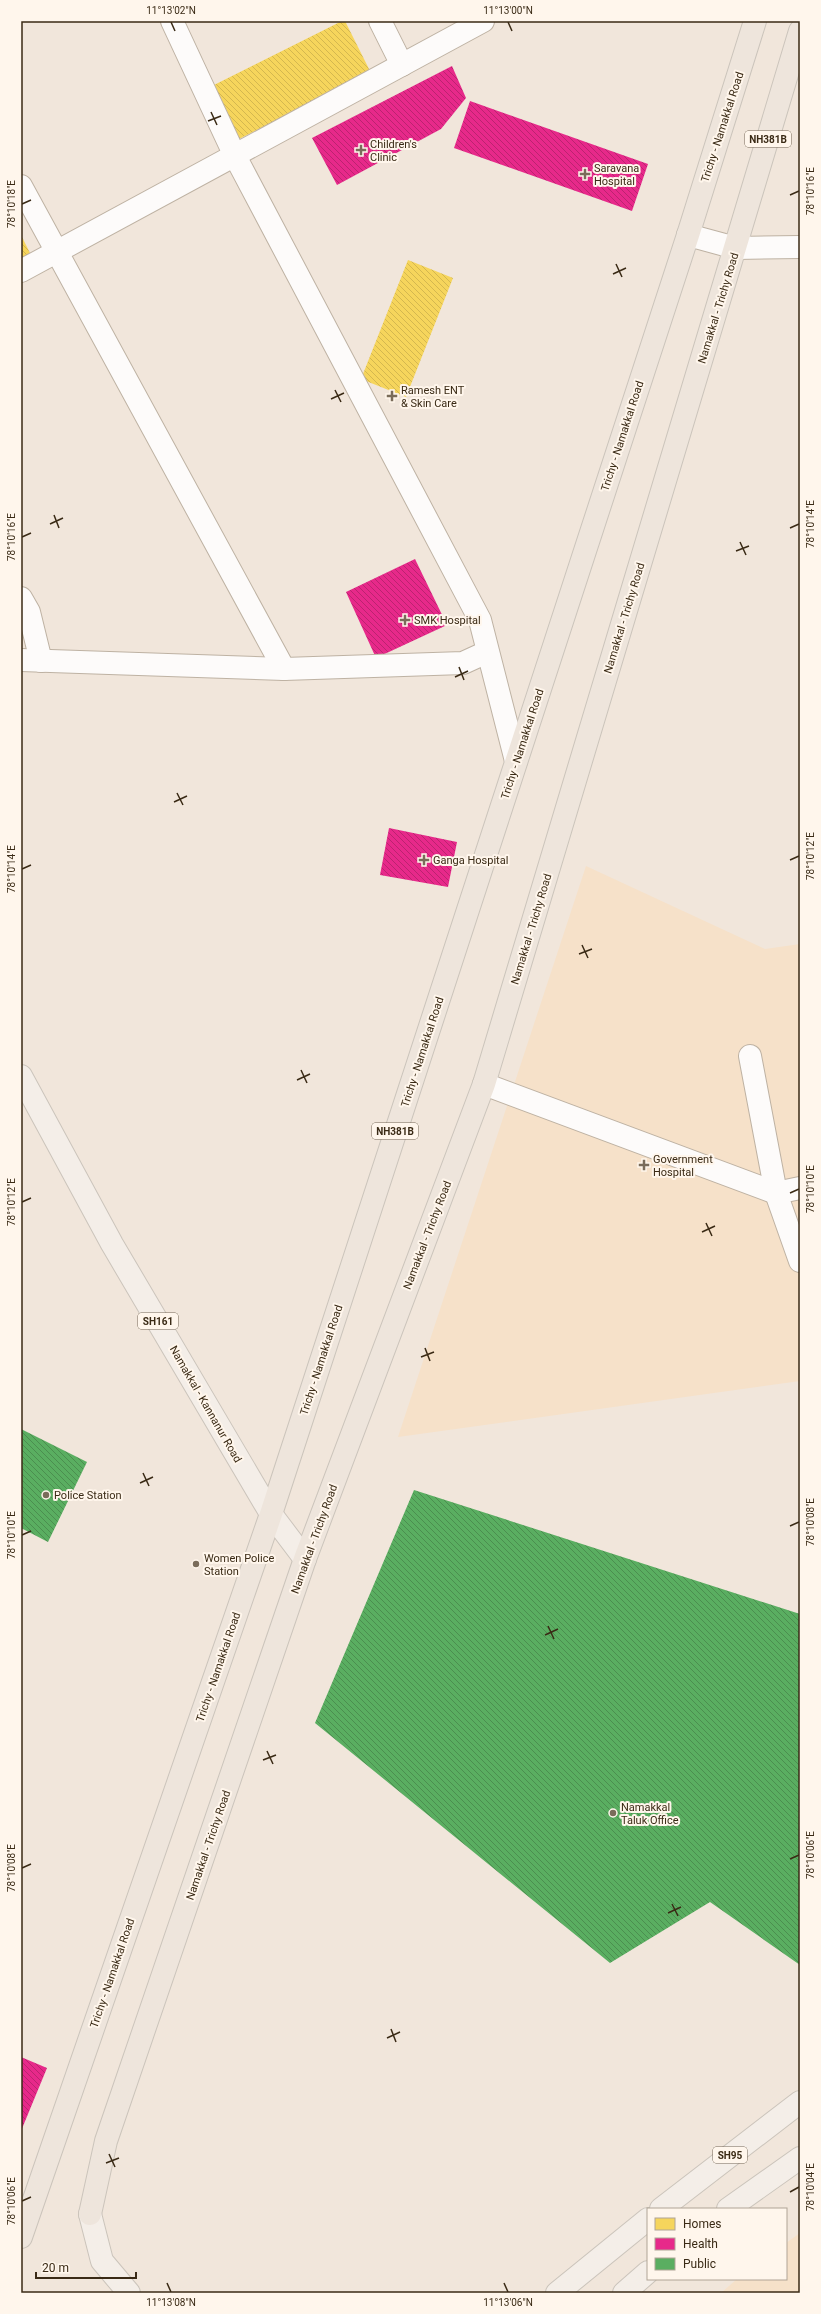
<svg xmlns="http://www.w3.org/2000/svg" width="821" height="2314" viewBox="0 0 821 2314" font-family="Roboto,sans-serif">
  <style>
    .built { fill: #f6e1c9 }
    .homes { fill: url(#homes-back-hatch) }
    .health { fill: url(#health-back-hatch) }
    .public { fill: url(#public-back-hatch) }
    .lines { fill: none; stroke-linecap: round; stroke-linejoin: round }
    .minor-casing { stroke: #beb2a3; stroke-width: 24 }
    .major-casing { stroke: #cbc4bb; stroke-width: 24 }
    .highway-casing { stroke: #cbc4bb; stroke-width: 24 }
    .minor { stroke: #fdfbfa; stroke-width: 22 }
    .major { stroke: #f4eee8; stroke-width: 22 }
    .highway { stroke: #eee5dc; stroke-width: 22 }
    .ticks { fill: none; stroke: #3a2a15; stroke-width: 1.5 }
    .poi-dot { fill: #7a6c5a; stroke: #fff6ec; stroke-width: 1.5 }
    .labels { text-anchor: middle; stroke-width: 4; stroke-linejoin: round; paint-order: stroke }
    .shield { fill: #fff6ec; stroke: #756756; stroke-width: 1 }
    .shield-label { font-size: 10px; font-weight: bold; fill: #3a2a15 }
    .street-label { font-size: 11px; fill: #3a2a15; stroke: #fff6ec }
    .poi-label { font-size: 11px; fill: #3a2a15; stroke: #fff6ec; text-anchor: start }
    .neatline { fill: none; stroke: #3a2a15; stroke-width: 1.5 }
    .ticks-label { font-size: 10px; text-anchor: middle; fill: #3a2a15 }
  </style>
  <defs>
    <pattern id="homes-back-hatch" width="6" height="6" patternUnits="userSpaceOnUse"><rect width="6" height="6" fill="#f6d55c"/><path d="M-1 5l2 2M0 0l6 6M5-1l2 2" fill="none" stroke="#d4b74f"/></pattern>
    <pattern id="health-back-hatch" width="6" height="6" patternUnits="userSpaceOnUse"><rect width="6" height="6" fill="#e7298a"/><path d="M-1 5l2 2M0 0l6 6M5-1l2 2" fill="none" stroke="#bc2370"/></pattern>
    <pattern id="public-back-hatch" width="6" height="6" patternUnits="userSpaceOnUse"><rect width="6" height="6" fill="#5aae61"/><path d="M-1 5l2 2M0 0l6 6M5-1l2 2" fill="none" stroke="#4b8e4f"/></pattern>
  </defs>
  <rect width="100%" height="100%" fill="#f1e6db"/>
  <!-- built -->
  <g class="built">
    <polygon points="586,866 765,949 800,944 800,1381 398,1437"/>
    <polygon points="800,2233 800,2293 721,2293 737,2279 786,2279 786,2243"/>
  </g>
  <!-- homes -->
  <g class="homes">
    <polygon points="342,21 345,21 371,73 231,143 204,90"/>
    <polygon points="21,235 32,257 21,262"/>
    <polygon points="408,260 453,278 406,397 361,379"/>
  </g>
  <!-- health -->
  <g class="health">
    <polygon points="452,66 466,98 441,129 337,185 312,138"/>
    <polygon points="470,101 648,164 632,211 454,148"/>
    <polygon points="415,559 447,625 376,658 346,592"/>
    <polygon points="389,828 457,842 448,887 380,875"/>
    <polygon points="21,2057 47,2068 21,2131"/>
  </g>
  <!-- public -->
  <g class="public">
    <polygon points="21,1429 87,1462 48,1542 21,1528"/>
    <polygon points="414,1490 800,1614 800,1965 710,1902 610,1963 315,1723"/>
  </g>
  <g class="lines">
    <defs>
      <g id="minor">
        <polyline points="172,21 235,156 480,620 516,761"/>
        <polyline points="380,21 402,65"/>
        <polyline points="21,186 284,669"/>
        <polyline points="688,235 736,248 800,247"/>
        <polyline points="21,271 483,21"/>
        <polyline points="21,598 29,612 41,661"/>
        <polyline points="21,660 284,669 463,663 487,652 488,655"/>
        <polyline points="750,1056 776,1193 800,1261"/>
        <polyline points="484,1084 776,1193 800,1188"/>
      </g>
      <g id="major">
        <polyline points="21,1076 112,1244 271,1514 305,1559"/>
        <polyline points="661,2209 800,2102"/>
        <polyline points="728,2209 800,2158"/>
        <polyline points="90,2214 102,2261 129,2293"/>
        <polyline points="557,2293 648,2219"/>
        <polyline points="624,2293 648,2272"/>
      </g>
      <g id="highway">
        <polyline points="90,2214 106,2141 305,1559 484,1084 800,31"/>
        <polyline points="21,2237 271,1514 688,235 755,21"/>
      </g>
    </defs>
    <!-- minor casing -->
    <use href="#minor" class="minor-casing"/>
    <!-- major casing -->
    <use href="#major" class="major-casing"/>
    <!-- highway casing -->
    <use href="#highway" class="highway-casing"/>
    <!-- minor -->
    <use href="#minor" class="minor"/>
    <!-- major -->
    <use href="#major" class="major"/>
    <!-- highway -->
    <use href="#highway" class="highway"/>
  </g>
  <!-- ticks -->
  <path class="ticks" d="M171,22l4,9M508,22l4,9M211,112l6,13M208,121l13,-5M790,195l9,-4M22,204l9,-4M616,264l6,13M613,274l13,-6M335,390l6,12M331,399l13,-6M54,515l5,13M50,524l13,-6M790,528l9,-4M22,537l9,-4M740,542l6,13M736,551l13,-5M459,667l5,13M455,677l13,-6M177,793l6,12M174,802l13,-6M790,860l9,-4M22,869l9,-4M582,945l6,13M579,954l13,-5M301,1070l6,13M297,1080l13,-6M790,1193l9,-4M22,1202l9,-4M706,1223l6,13M702,1232l13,-6M425,1348l5,13M421,1357l13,-5M143,1473l6,13M140,1483l13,-6M790,1526l9,-4M22,1535l9,-4M548,1626l6,13M545,1635l13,-6M267,1751l6,13M263,1760l13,-5M790,1859l9,-4M22,1868l9,-4M672,1904l6,12M668,1913l13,-6M391,2029l5,13M387,2038l13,-6M109,2154l6,13M106,2163l13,-5M790,2192l9,-5M22,2201l9,-4M167,2283l4,9M504,2283l4,9"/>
  <!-- markers -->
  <g class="poi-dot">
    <path d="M359 144h4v4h4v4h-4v4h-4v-4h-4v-4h4z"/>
    <path d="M583 168h4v4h4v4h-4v4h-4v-4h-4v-4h4z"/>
    <path d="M390 390h4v4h4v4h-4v4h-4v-4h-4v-4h4z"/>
    <path d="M403 614h4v4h4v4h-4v4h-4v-4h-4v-4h4z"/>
    <path d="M422 854h4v4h4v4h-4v4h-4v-4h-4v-4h4z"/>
    <path d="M642 1159h4v4h4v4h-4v4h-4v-4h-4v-4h4z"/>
    <circle cx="46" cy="1495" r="4"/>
    <circle cx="196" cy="1564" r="4"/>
    <circle cx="613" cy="1813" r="4"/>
  </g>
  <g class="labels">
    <!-- shield labels -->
    <g class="shield">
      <rect x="745" y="131" width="46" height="16" rx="3"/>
      <rect x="372" y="1123" width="46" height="16" rx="3"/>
      <rect x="138" y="1313" width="40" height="16" rx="3"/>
      <rect x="713" y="2147" width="34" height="16" rx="3"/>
    </g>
    <g class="shield-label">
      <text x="768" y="143">NH381B</text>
      <text x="395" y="1135">NH381B</text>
      <text x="158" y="1325">SH161</text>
      <text x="730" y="2159">SH95</text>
    </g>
    <!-- street labels -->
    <g class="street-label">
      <text transform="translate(722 127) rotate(-72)" y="4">Trichy - Namakkal Road</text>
      <text transform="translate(718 308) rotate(-73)" y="4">Namakkal - Trichy Road</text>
      <text transform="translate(622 436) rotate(-72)" y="4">Trichy - Namakkal Road</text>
      <text transform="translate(624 618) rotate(-73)" y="4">Namakkal - Trichy Road</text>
      <text transform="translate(522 744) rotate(-72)" y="4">Trichy - Namakkal Road</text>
      <text transform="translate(531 929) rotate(-73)" y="4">Namakkal - Trichy Road</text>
      <text transform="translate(422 1052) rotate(-72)" y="4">Trichy - Namakkal Road</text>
      <text transform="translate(427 1235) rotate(-69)" y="4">Namakkal - Trichy Road</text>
      <text transform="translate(321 1360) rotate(-72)" y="4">Trichy - Namakkal Road</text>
      <text transform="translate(206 1404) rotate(60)" y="4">Namakkal - Kannanur Road</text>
      <text transform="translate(314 1539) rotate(-70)" y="4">Namakkal - Trichy Road</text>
      <text transform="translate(218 1667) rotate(-71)" y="4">Trichy - Namakkal Road</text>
      <text transform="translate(208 1845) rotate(-71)" y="4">Namakkal - Trichy Road</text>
      <text transform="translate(112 1973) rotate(-71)" y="4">Trichy - Namakkal Road</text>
    </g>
    <!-- poi labels -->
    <g class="poi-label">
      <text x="370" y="148">Children's<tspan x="370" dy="13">Clinic</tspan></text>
      <text x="594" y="172">Saravana<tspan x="594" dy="13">Hospital</tspan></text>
      <text x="401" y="394">Ramesh ENT<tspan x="401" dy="13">&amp; Skin Care</tspan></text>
      <text x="414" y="624">SMK Hospital</text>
      <text x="433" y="864">Ganga Hospital</text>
      <text x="653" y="1163">Government<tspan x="653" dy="13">Hospital</tspan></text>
      <text x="54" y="1499">Police Station</text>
      <text x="204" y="1562">Women Police<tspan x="204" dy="13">Station</tspan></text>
      <text x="621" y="1811">Namakkal<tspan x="621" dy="13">Taluk Office</tspan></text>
    </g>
  </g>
  <!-- border -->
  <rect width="821" height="2314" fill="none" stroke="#fff6ec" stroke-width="44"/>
  <!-- legend -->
  <rect x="647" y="2208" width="140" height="72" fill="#fff6ec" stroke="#b0a496"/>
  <rect x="655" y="2218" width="20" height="12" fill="#f6d55c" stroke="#b0a496"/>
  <text x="683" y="2228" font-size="12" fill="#3a2a15">Homes</text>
  <rect x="655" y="2238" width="20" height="12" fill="#e7298a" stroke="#b0a496"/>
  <text x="683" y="2248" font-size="12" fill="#3a2a15">Health</text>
  <rect x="655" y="2258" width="20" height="12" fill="#5aae61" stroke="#b0a496"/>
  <text x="683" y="2268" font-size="12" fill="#3a2a15">Public</text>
  <!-- scale -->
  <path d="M36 2272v6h100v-6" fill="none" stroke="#3a2a15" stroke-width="2"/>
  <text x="42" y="2272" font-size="12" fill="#3a2a15" stroke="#fff6ec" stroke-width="3" paint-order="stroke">20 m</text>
  <rect x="22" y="22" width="777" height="2270" class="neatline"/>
  <g class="ticks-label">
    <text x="171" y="14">11°13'02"N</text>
    <text x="508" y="14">11°13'00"N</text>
    <text transform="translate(810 191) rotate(-90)" y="4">78°10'16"E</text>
    <text transform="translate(11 204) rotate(-90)" y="4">78°10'18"E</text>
    <text transform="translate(810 524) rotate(-90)" y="4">78°10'14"E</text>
    <text transform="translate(11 537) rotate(-90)" y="4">78°10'16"E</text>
    <text transform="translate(810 856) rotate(-90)" y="4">78°10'12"E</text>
    <text transform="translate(11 869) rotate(-90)" y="4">78°10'14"E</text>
    <text transform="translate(810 1189) rotate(-90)" y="4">78°10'10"E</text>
    <text transform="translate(11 1202) rotate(-90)" y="4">78°10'12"E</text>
    <text transform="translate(810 1522) rotate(-90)" y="4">78°10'08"E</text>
    <text transform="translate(11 1535) rotate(-90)" y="4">78°10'10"E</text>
    <text transform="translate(810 1855) rotate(-90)" y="4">78°10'06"E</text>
    <text transform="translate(11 1868) rotate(-90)" y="4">78°10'08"E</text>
    <text transform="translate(810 2187) rotate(-90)" y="4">78°10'04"E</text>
    <text transform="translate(11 2201) rotate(-90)" y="4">78°10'06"E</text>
    <text x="171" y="2306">11°13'08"N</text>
    <text x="508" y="2306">11°13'06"N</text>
  </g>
</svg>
